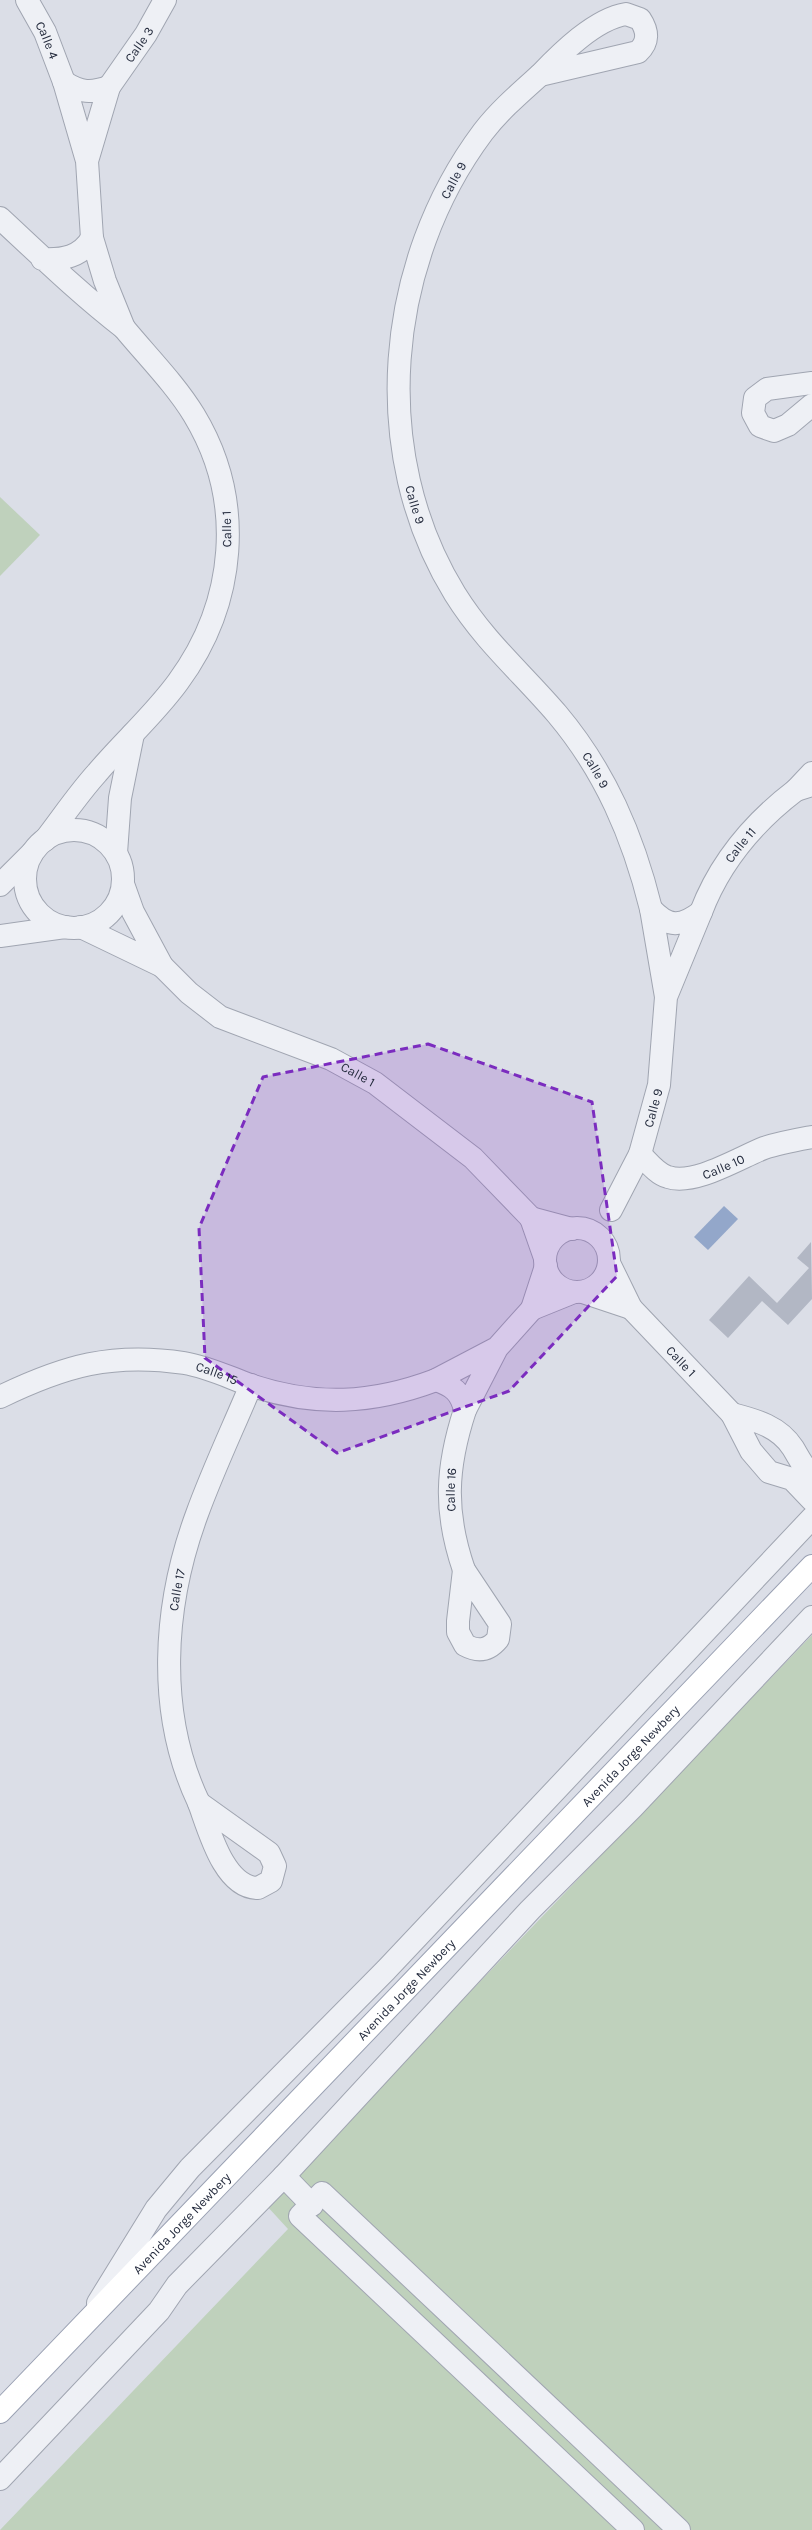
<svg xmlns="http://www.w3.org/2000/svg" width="812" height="2530" viewBox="0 0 812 2530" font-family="Karla,sans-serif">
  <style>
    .green { fill: #bfd1bc }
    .water { fill: #93a7ca }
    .building { fill: #b2b7c4 }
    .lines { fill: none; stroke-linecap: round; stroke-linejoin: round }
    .minor-casing { stroke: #a0a5b1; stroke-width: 24 }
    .major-casing { stroke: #9aa1b3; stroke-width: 24 }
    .minor { stroke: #eef0f5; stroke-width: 22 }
    .major { stroke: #fff; stroke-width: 22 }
    .marked { fill: #7b2cbf; fill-opacity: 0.2; stroke: #7b2cbf; stroke-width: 3; stroke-dasharray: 8 5; stroke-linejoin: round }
    .labels { text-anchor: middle; stroke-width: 3; stroke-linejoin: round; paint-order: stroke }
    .street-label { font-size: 13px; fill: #242b3d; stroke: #eaedf4 }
  </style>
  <rect width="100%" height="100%" fill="#dbdee7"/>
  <!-- green -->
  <g class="green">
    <polygon points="0,497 40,535 0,576"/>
    <polygon points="812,1635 812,2530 0,2530 288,2229 266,2205"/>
  </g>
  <!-- water -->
  <polygon class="water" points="724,1206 738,1219 708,1250 694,1237"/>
  <!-- building -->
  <polygon class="building" points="811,1242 812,1299 788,1325 762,1301 728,1338 709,1320 749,1276 777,1303 809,1268 797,1258"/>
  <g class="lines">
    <defs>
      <g id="minor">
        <path id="s1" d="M27,0l18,32 19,50"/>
        <path d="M626,14l14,5c8,12 9,23 -2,33l-98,23c21,-22 55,-56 86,-61z"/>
        <path id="s2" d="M540,75c-20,18 -40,35 -57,57 -98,131 -115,321 -28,462 30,48 66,78 102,120 48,57 76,122 94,195"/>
        <path id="s3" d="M109,87l37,-53 19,-34"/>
        <path d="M87,161l22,-74c-18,6 -28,6 -45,-5l23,79 5,77"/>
        <path d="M0,218c41,38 80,76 124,110l-19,-47 -13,-43c-11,19 -29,22 -50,21"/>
        <polyline points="812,383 767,389 755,398 753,413 760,426 774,431 788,425 812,405"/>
        <polyline points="812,773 796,790 812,785"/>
        <circle cx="74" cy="879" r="49"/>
        <path d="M45,840c17,-22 33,-46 52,-67 26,-31 57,-58 81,-91 58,-79 68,-181 16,-267 -19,-31 -46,-58 -70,-87"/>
        <polyline points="116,853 120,798 133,734"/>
        <polyline points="0,885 32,853"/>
        <path id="s4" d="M701,912c19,-50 53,-90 95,-122"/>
        <polyline points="81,927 162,966 133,912 123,884"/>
        <polyline points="0,936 65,927"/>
        <path id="s5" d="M162,966l27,27 31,24 111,42 44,24 98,75 58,60"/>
        <path id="s6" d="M640,1154c8,8 17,20 28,23 26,9 71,-19 96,-29 15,-5 32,-8 48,-11"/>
        <path id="s7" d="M611,1210l29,-56 19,-69 7,-88 -15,-88c18,19 30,18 50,3l-35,85"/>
        <circle cx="577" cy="1260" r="32"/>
        <polyline points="545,1258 531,1218 572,1229"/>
        <polyline points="546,1266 532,1309 574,1292"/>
        <polyline points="583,1292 631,1308 609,1263"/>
        <path id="s8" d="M631,1308l101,106"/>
        <path d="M497,1348l-61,32c17,6 25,12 29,30l32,-62 35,-39"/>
        <path id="s9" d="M0,1397c64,-31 112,-45 184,-34 24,4 44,14 66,22 66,22 122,19 186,-5"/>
        <path d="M812,1476c-9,-9 -13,-18 -19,-28 -14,-22 -38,-28 -61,-34l19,37 18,21 23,7 20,21"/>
        <path d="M464,1570l36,54 -2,15c-10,12 -20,13 -33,6l-7,-13v-11z"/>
        <path id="s10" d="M464,1570c-20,-58 -18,-102 1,-160"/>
        <path id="s11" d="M199,1803c-43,-90 -36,-197 -2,-289 16,-44 36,-86 54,-129"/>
        <path d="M199,1803l70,50 6,13 -4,15 -13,7c-34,0 -49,-58 -59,-85z"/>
        <polyline points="284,2176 312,2205"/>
        <polyline points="98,2303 156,2209 190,2168 386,1970 812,1518"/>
        <polyline points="0,2479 159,2311 177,2285 284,2176 530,1910 633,1807 812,1617"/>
        <polyline points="633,2530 300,2216 322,2193 679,2530"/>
      </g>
      <g id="major">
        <path id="s12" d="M0,2412l812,-846"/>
      </g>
    </defs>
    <!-- minor casing -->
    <use href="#minor" class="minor-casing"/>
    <!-- major casing -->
    <use href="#major" class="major-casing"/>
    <!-- minor -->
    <use href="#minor" class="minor"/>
    <!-- major -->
    <use href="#major" class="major"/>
  </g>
  <!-- marked area -->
  <path class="marked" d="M428,1044l164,58 25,174 -108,115 -172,62 -132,-95 -6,-130 64,-151z"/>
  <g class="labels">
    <!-- street labels -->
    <g class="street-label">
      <text dy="5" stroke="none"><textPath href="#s1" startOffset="45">Calle 4</textPath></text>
      <text dy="5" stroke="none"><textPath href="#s3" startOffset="52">Calle 3</textPath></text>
      <text transform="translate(453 180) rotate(-62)" y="5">Calle 9</text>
      <text dy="5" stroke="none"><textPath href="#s2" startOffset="473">Calle 9</textPath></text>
      <text transform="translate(226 529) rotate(-91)" y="5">Calle 1</text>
      <text dy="5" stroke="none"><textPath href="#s2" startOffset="797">Calle 9</textPath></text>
      <text dy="5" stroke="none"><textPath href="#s4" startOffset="78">Calle 11</textPath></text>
      <text dy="5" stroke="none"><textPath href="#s5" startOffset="227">Calle 1</textPath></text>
      <text dy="5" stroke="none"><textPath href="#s7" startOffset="111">Calle 9</textPath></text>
      <text dy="5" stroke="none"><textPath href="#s6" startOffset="94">Calle 10</textPath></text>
      <text dy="5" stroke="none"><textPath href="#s8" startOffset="73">Calle 1</textPath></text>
      <text dy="5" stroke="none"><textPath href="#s9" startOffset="225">Calle 15</textPath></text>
      <text dy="5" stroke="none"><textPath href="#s10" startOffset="82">Calle 16</textPath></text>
      <text dy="5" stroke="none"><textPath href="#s11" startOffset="218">Calle 17</textPath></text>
      <text dy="5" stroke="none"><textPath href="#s12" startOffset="910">Avenida Jorge Newbery</textPath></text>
      <text dy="5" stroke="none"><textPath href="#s12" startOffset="586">Avenida Jorge Newbery</textPath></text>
      <text dy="5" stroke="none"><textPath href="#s12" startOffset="262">Avenida Jorge Newbery</textPath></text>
    </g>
  </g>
</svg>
